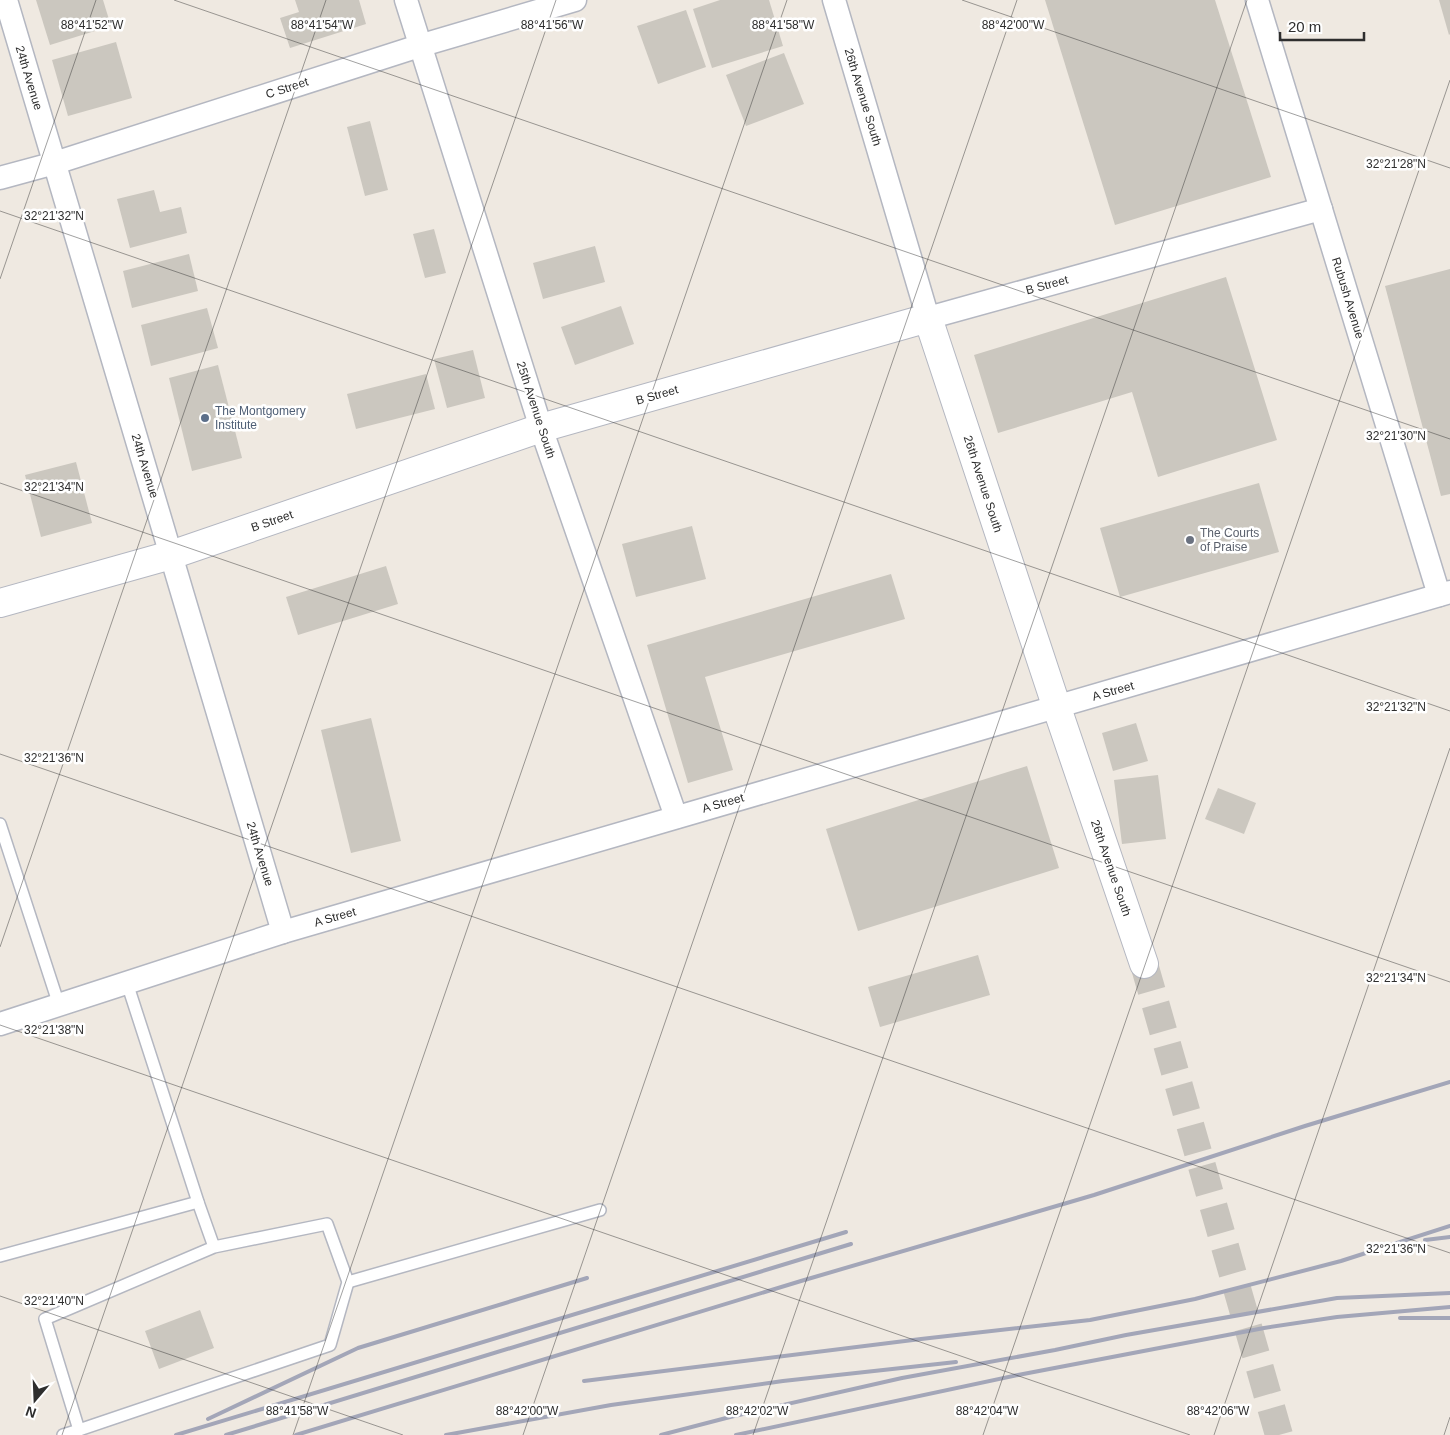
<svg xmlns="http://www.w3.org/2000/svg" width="1450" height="1435" viewBox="0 0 1450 1435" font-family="Arial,sans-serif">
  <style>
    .building { fill: #cbc7bf }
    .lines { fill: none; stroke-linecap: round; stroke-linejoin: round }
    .tertiary-tunnel { stroke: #c8c4bd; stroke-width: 28; stroke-dasharray: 28 14; stroke-linecap: butt }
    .service-casing { stroke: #b4b7c1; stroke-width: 14 }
    .minor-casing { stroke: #b4b7c1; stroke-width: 25 }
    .tertiary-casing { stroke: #b4b7c1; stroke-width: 30 }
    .service { stroke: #fff; stroke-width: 11 }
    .minor { stroke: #fff; stroke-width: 22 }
    .tertiary { stroke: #fff; stroke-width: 28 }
    .rail { stroke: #a3a6b8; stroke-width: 4 }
    .ticks { fill: none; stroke: #2e2e2e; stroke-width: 1; stroke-opacity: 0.45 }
    .service-dot { fill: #5c6f8a; stroke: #fff; stroke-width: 2 }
    .worship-dot { fill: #6b7280; stroke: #fff; stroke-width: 2 }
    .labels { text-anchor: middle; stroke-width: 5; stroke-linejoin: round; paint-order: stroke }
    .street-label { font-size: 12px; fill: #2e2e2e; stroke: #fff }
    .service-label { font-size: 12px; fill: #4e5e75; stroke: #fff; text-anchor: start }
    .worship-label { font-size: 12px; fill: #5b616d; stroke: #fff; text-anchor: start }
    .ticks-label { font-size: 12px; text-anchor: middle; fill: #2e2e2e; stroke: #fff; stroke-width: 5; stroke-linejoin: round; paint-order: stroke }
  </style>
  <rect width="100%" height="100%" fill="#efe9e1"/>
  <!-- building -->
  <g class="building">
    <polygon points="36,0 103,0 111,26 50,45"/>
    <polygon points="295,0 359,0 366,24 290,48 280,18 299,12"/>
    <polygon points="720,0 769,0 783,46 712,68 693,9"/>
    <polygon points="1045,0 1215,0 1271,177 1115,225"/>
    <polygon points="1439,0 1450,0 1450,34 1449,35"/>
    <polygon points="686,10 706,67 658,84 637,26"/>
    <polygon points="116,42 132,98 68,116 52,60"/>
    <polygon points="784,53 804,104 746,126 726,75"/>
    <polygon points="370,121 388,190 365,196 347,127"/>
    <polygon points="154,190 160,212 181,207 187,233 130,248 117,199"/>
    <polygon points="434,229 446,273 425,278 413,234"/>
    <polygon points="595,246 605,282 543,299 533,263"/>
    <polygon points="189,254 198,291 132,308 123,271"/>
    <polygon points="1450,269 1450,494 1441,496 1385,286"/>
    <polygon points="1226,277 1277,440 1158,477 1132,392 998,433 974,355"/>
    <polygon points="621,306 634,344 575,365 561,327"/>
    <polygon points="207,308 218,348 151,366 141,325"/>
    <polygon points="473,350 485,398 447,408 434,359"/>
    <polygon points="218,365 242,458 192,471 169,378"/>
    <polygon points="426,374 435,409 356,429 347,394"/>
    <polygon points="76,462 92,523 41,537 25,475"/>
    <polygon points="1259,483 1279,552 1120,597 1100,528"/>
    <polygon points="692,526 706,579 636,597 622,544"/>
    <polygon points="386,566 398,604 298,635 286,597"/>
    <polygon points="891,574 905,619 705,677 733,770 688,783 647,645"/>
    <polygon points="371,718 401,841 351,853 321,730"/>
    <polygon points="1136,723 1148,761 1113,771 1102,733"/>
    <polygon points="1027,766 1059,868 858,931 826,829"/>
    <polygon points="1158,775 1166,839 1122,844 1114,780"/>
    <polygon points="1218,788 1256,803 1244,834 1205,819"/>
    <polygon points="978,955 990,995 880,1027 868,987"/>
    <polygon points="200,1310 214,1348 159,1369 145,1331"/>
  </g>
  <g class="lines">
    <!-- tertiary-tunnel -->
    <polyline class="tertiary-tunnel" points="1144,964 1279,1435"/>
    <defs>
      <g id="service">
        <polyline points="0,824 59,1005"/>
        <polyline points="127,983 198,1202 214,1247 327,1224 348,1282 330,1345 79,1430 45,1319 214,1247"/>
        <polyline points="0,1256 198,1202"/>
        <polyline points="348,1282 600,1210"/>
        <polyline points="63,1435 79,1430"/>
      </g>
      <g id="minor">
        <polyline points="6,0 283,932"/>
        <polyline points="406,0 541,428 676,817"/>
        <polyline points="834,0 928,318 1321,209"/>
        <polyline points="1257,0 1439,595"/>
        <polyline points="0,178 55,163 419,46 575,0"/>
        <polyline points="0,1024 283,932 1450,592"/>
      </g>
      <polyline id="tertiary" points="0,603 171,555 541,428 928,318 1057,708 1144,964"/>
    </defs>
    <!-- service casing -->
    <use href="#service" class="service-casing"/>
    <!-- minor casing -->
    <use href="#minor" class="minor-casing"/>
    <!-- tertiary casing -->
    <use href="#tertiary" class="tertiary-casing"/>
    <!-- service -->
    <use href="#service" class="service"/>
    <!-- minor -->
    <use href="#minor" class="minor"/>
    <!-- tertiary -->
    <use href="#tertiary" class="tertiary"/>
    <!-- rail -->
    <g class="rail">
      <polyline points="1425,1240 1450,1237"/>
      <polyline points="1400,1318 1450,1318"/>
      <polyline points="584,1381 921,1339 1090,1320 1195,1299 1341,1261 1450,1226"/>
      <polyline points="208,1419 358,1348 587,1278"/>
      <polyline points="176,1435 846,1232"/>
      <polyline points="226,1435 851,1244"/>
      <polyline points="296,1435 801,1281 1094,1195 1305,1126 1450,1082"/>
      <polyline points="446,1435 611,1405 783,1381 956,1362"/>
      <polyline points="661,1435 730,1417 902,1378 1055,1350 1126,1335 1337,1298 1450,1293"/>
      <polyline points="736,1435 1018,1375 1264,1328 1337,1317 1450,1307"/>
    </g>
  </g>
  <!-- ticks -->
  <path class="ticks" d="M174,0l1276,439M962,0l488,168M0,211l1450,500M0,279l96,-279M0,483l1450,499M0,754l1450,499M0,947l326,-947M0,1025l1190,410M0,1296l403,139M62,1435l494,-1435M293,1435l494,-1435M523,1435l494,-1435M753,1435l494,-1435M983,1435l467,-1355M1214,1435l236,-687M1444,1435l6,-18"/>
  <!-- markers -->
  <circle class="service-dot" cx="205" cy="418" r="5"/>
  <circle class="worship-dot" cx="1190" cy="540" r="5"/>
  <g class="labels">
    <!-- street labels -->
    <g class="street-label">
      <text transform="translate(29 78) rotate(73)" y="4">24th Avenue</text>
      <text transform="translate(287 88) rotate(-18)" y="4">C Street</text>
      <text transform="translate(863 97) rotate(73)" y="4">26th Avenue South</text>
      <text transform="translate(1047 285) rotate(-15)" y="4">B Street</text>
      <text transform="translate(1348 298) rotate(73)" y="4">Rubush Avenue</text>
      <text transform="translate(657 395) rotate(-16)" y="4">B Street</text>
      <text transform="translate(536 410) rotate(72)" y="4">25th Avenue South</text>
      <text transform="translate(145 466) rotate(73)" y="4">24th Avenue</text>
      <text transform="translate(983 484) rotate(72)" y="4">26th Avenue South</text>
      <text transform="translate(272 521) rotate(-19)" y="4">B Street</text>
      <text transform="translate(1113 691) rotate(-16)" y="4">A Street</text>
      <text transform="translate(723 803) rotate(-16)" y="4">A Street</text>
      <text transform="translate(260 854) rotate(73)" y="4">24th Avenue</text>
      <text transform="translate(1111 868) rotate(71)" y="4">26th Avenue South</text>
      <text transform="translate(335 917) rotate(-16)" y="4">A Street</text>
    </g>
    <!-- service labels -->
    <g class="service-label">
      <text x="215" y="415">The Montgomery<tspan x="215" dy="14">Institute</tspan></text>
    </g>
    <!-- worship labels -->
    <g class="worship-label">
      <text x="1200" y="537">The Courts<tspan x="1200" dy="14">of Praise</tspan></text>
    </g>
  </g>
  <g class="ticks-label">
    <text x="552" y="29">88°41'56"W</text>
    <text x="783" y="29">88°41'58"W</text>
    <text x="1013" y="29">88°42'00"W</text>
    <text x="92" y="29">88°41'52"W</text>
    <text x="322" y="29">88°41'54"W</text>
    <text x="1396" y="168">32°21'28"N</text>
    <text x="54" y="220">32°21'32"N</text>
    <text x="1396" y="440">32°21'30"N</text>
    <text x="54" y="491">32°21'34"N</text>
    <text x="1396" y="711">32°21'32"N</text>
    <text x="54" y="762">32°21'36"N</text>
    <text x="1396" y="982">32°21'34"N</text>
    <text x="54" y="1034">32°21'38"N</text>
    <text x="1396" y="1253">32°21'36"N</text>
    <text x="54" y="1305">32°21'40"N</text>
    <text x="297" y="1415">88°41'58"W</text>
    <text x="527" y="1415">88°42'00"W</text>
    <text x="757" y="1415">88°42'02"W</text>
    <text x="987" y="1415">88°42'04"W</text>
    <text x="1218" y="1415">88°42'06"W</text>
  </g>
  <!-- north arrow -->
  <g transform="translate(35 1400) rotate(199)" stroke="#ffffff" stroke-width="4" paint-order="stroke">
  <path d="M0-4L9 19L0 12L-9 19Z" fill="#2e2e2e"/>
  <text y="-8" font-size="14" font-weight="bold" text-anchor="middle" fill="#2e2e2e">N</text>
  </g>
  <!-- scale -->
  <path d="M1280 32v8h84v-8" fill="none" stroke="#2e2e2e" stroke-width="2.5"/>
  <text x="1288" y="32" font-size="15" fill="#2e2e2e" stroke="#ffffff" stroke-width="4" paint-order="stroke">20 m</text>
</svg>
